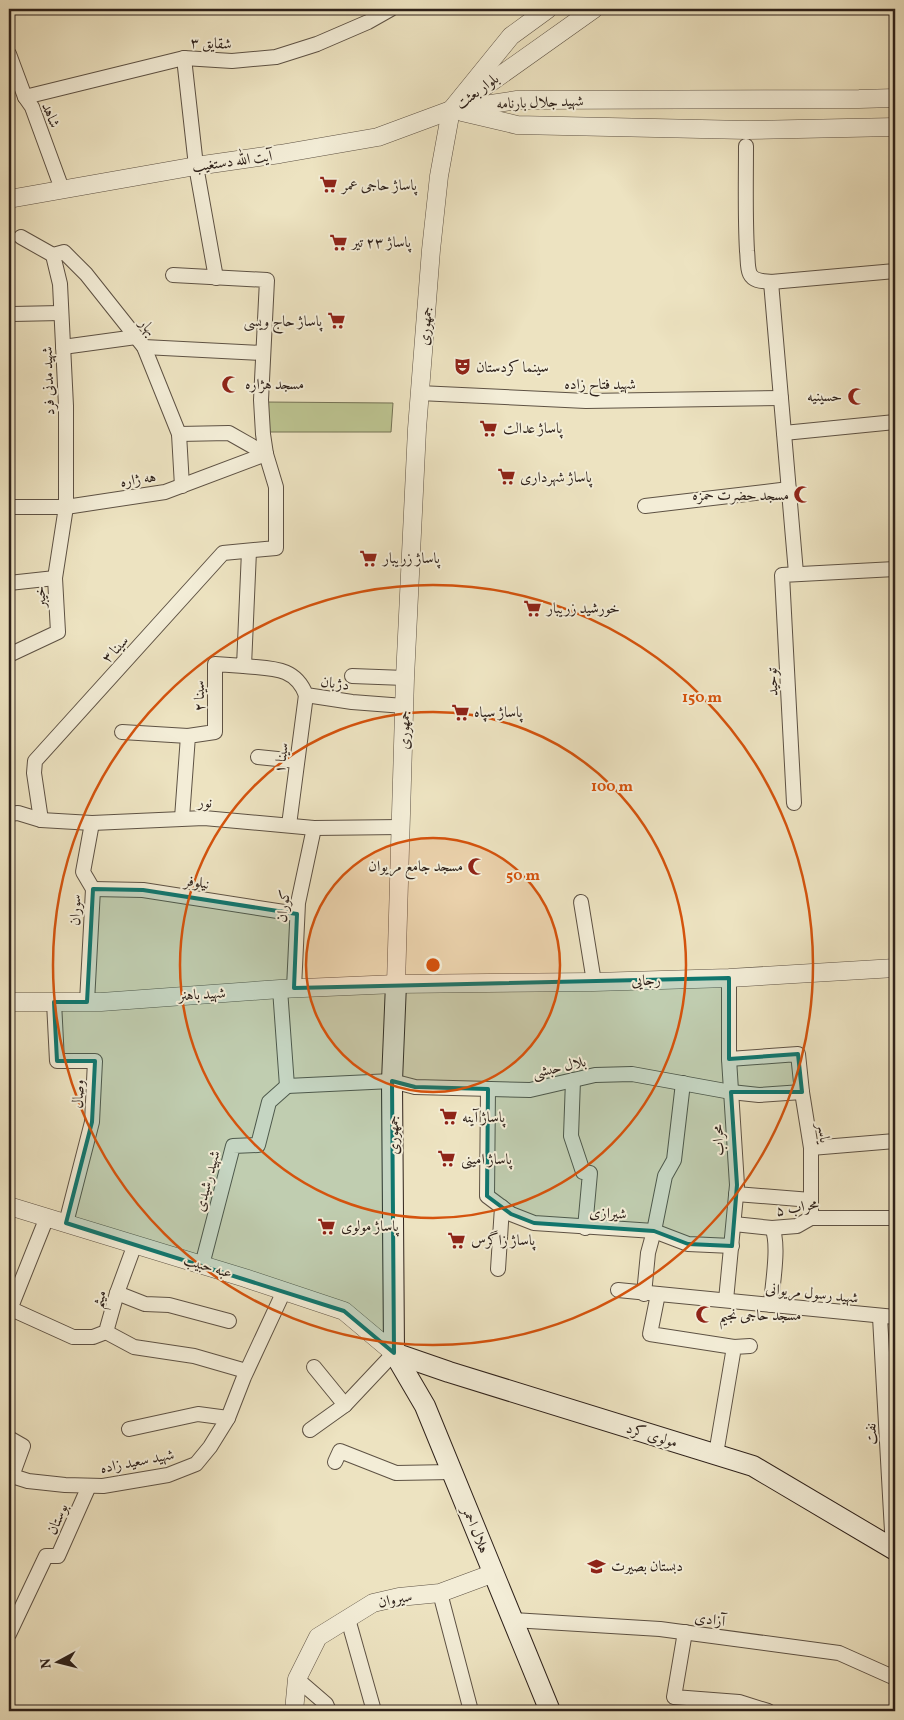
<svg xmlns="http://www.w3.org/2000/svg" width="904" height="1720" viewBox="0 0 904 1720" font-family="Vollkorn,Amiri,serif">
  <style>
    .green { fill: #bcc390; stroke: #757255 }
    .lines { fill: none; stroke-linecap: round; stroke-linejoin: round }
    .minor-casing { stroke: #5e5244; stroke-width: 16 }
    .tertiary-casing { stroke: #5e5244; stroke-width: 19 }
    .secondary-casing { stroke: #2e211a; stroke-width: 22 }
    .minor { stroke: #f3edd7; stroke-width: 14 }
    .tertiary { stroke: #f3edd7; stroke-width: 18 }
    .secondary { stroke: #f3edd7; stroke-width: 20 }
    .marked { fill: #0f766e; fill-opacity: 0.2; stroke: #0f766e; stroke-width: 4; stroke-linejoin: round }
    .ring { fill: none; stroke: #d5530d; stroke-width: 2.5 }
    .labels { text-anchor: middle; stroke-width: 4; stroke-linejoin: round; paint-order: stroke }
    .street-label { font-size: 15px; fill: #2e211a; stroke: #f3edd7 }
    .poi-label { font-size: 15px; fill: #2e211a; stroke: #f3edd7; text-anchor: start }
    .centre { fill: #d5530d; stroke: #f3edd7; stroke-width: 2.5 }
    .ring-label { font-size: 15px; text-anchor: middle; font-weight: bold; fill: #d5530d; stroke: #f3edd7; stroke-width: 4; stroke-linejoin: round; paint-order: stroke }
  </style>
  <rect width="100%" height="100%" fill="#ede3c1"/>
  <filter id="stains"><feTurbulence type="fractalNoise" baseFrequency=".004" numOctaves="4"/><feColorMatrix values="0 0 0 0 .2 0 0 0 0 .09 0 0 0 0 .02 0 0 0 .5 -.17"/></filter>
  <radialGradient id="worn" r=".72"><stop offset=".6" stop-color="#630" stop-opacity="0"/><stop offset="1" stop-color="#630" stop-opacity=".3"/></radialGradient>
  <!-- green -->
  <polygon class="green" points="265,402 393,403 391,432 265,432"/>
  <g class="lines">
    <defs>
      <g id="minor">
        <polyline points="9,54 25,97 32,107 62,189"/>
        <polyline points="184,58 196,166 216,278"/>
        <polyline points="25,97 184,58 232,61 276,57 317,44 368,22 391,9"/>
        <path d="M746,146c0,35 -1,70 1,105 1,7 0,17 3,23 4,8 14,7 21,8l124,-11"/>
        <polyline points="21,237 53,255 64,252 86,274 144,347 179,434 182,486"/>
        <polyline points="771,282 796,573"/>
        <polyline points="12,314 61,313"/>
        <polyline points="63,347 136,337"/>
        <polyline points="144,347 263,353"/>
        <polyline points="419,393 586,401 781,398"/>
        <polyline points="784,433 895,422"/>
        <polyline points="179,434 229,433 266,454"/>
        <polyline points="645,506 789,489"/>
        <polyline points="9,507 66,507 165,492 266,454"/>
        <polyline points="9,583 55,578"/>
        <polyline points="9,655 58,632 55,578 66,507 66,406 60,284 53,255"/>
        <path d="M244,666c27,3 51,0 62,29l46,7 52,4"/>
        <polyline points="352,676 405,678"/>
        <polyline points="122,732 188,736"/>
        <polyline points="258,757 297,761"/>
        <polyline points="794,803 782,575 895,569"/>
        <polyline points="9,814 18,813 41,820 92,823 204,818 314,828 401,827"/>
        <polyline points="182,818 188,736 215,732 215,664 244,666 249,551"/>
        <polyline points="41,820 34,773 35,761 223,553 276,548 276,487 266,454 263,434 261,400 267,280 173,275"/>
        <polyline points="289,825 306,695"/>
        <polyline points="93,889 143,890 297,914"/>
        <polyline points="581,902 594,982"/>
        <polyline points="294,988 298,903 314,828"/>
        <polyline points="280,989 287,1086"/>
        <polyline points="54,1002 57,1061 95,1061 92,1122 66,1223"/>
        <polyline points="87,1002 93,889 83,872 92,823"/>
        <polyline points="729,1059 798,1054 802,1092 811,1148 811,1218"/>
        <polyline points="573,1080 571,1136 583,1172 590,1173 585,1228"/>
        <polyline points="287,1086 392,1081 415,1087 530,1090 595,1075 632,1074 731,1092 759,1095 802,1092"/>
        <polyline points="488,1089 487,1196 511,1214 534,1223 654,1231 688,1244 732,1246"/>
        <polyline points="811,1148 895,1141"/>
        <polyline points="736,1194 811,1200"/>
        <polyline points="734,1224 772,1228 797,1226 811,1218 895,1218"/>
        <polyline points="202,1265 233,1146 258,1145 269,1102 287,1086"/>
        <polyline points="498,1269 502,1207"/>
        <polyline points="618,1290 895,1317"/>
        <polyline points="117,1293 145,1304 169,1305 229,1321"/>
        <polyline points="644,1294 648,1253 654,1231 665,1176 674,1160 683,1083"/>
        <polyline points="658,1294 650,1334 734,1347"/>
        <polyline points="726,1300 737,1185 729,1059 729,978"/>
        <path d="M771,1305c1,-19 9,-61 1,-77"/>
        <polyline points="9,1308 73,1337 93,1337 106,1332 117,1293 135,1244"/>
        <polyline points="9,1312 47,1217"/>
        <polyline points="880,1317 893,1549"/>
        <polyline points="106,1332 134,1347 194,1356 246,1371"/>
        <polyline points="314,1367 345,1405"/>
        <polyline points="129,1429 198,1414 228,1418"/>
        <polyline points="310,1430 345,1405 394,1353"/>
        <polyline points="9,1438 23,1446 12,1476"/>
        <polyline points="716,1454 734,1347 750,1346"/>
        <polyline points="335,1462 340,1451 396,1473 452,1472"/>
        <polyline points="9,1475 28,1481 65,1485 103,1486 168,1475 196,1464 210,1447 228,1418 244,1377 284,1291"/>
        <polyline points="440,1593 471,1711"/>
        <polyline points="348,1619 374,1711"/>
        <polyline points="513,1620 660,1629 839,1653 895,1678"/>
        <polyline points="685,1632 674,1697 739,1702 768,1711"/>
        <polyline points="9,1634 46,1556 58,1556 89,1486"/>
        <polyline points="297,1679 326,1704 329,1711"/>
      </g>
      <g id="tertiary">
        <polyline points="470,97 594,9"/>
        <polyline points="462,112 517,125 747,130 895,127"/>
        <polyline points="9,199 196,166 280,154 378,137 451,110 517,100 859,99 895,98"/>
        <polyline points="396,984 405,678 417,429 431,250 439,176 451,110 511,36 548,9"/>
        <polyline points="9,1002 101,1002 280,989 396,984 594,982 729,978 895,968"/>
        <polyline points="9,1206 245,1278 344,1311 394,1353"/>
        <polyline points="294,1711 297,1679 318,1637 373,1603 399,1597 440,1593 494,1573"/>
      </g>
      <g id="secondary">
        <polyline points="394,1353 449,1372 753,1466 895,1550"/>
        <polyline points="394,1353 425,1406 550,1711"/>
        <polyline points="394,1353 392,1081 396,984"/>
      </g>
    </defs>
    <!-- minor casing -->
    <use href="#minor" class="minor-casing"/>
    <!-- tertiary casing -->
    <use href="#tertiary" class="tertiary-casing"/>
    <!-- secondary casing -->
    <use href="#secondary" class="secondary-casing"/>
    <!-- minor -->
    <use href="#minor" class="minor"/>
    <!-- tertiary -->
    <use href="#tertiary" class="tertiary"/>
    <!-- secondary -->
    <use href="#secondary" class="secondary"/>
  </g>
  <!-- marked area -->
  <path class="marked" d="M93,889l50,1 154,24 -3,74 435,-10v81l69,-5 4,38h-71l6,93 -5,61 -44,-2 -34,-13 -120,-8 -23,-9 -24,-18 1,-107 -73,-2 -23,-6 2,272 -50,-42 -278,-88 26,-101 3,-61h-38l-3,-59h33z"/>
  <!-- distance rings -->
  <circle cx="433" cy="965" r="127" fill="#d5530d" fill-opacity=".12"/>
  <g class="ring">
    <circle cx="433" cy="965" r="127"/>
    <circle cx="433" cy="965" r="253"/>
    <circle cx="433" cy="965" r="380"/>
  </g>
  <!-- icons -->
  <defs>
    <symbol id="supermarket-bare" viewBox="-9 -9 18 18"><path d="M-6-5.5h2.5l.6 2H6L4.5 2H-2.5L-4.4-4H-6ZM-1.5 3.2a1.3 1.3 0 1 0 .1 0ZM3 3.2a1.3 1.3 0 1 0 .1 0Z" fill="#8f2418" stroke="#f3edd7" stroke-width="2.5" paint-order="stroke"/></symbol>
    <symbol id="theatre-bare" viewBox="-9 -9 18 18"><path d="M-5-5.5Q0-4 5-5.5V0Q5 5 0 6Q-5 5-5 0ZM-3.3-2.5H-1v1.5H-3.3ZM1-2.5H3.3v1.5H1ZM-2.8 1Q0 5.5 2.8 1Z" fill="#8f2418" stroke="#f3edd7" stroke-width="2.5" paint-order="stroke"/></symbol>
    <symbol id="mosque-bare" viewBox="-9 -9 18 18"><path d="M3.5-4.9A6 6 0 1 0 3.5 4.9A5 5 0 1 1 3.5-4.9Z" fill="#8f2418" stroke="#f3edd7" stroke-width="2.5" paint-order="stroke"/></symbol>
    <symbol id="school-bare" viewBox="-9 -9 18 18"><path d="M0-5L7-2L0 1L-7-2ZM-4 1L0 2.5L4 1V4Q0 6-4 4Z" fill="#8f2418" stroke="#f3edd7" stroke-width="2.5" paint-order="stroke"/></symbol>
  </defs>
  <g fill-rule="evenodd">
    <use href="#supermarket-bare" x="316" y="172" width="25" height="25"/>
    <use href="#supermarket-bare" x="326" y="230" width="25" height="25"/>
    <use href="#supermarket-bare" x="324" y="308" width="25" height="25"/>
    <use href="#theatre-bare" x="450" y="354" width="25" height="25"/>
    <use href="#mosque-bare" x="218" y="372" width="25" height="25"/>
    <use href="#mosque-bare" x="844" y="384" width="25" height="25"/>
    <use href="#supermarket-bare" x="476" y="416" width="25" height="25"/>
    <use href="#supermarket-bare" x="494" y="464" width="25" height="25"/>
    <use href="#mosque-bare" x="790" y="482" width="25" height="25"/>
    <use href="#supermarket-bare" x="356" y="546" width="25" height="25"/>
    <use href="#supermarket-bare" x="520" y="596" width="25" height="25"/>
    <use href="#supermarket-bare" x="448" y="700" width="25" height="25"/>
    <use href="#mosque-bare" x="464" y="854" width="25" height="25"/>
    <use href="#supermarket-bare" x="436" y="1104" width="25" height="25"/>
    <use href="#supermarket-bare" x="434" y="1146" width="25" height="25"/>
    <use href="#supermarket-bare" x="314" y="1214" width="25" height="25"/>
    <use href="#supermarket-bare" x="444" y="1228" width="25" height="25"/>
    <use href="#mosque-bare" x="692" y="1302" width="25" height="25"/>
    <use href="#school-bare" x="584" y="1554" width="25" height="25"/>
  </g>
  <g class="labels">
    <!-- street labels -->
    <g class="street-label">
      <text transform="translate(211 43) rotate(2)" y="5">شقایق ۳</text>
      <text transform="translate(477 91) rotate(-36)" y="5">بلوار بعثت</text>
      <text transform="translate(540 102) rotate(-2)" y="5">شهید جلال بارنامه</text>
      <text transform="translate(51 115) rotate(68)" y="5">شاهد</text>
      <text transform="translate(232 161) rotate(-8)" y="5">آیت الله دستغیب</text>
      <text transform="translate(425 326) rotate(-85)" y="5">جمهوری</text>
      <text transform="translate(148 327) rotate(52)" y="5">بهار</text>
      <text transform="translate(48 381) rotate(-92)" y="5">شهید مدنی فرد</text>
      <text x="600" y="389">شهید فتاح زاده</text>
      <text transform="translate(138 479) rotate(-9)" y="5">هه ژاره</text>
      <text transform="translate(40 597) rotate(-94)" y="5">خیبر</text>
      <text transform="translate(115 649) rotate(-47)" y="5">سینا ۳</text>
      <text transform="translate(772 682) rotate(-93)" y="5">توحید</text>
      <text transform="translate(335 683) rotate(8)" y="5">دژبان</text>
      <text transform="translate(199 696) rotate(-90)" y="5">سینا ۲</text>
      <text transform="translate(404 730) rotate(-89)" y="5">جمهوری</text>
      <text transform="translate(281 758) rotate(-82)" y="5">سینا ۱</text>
      <text transform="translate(205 802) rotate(3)" y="5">نور</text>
      <text transform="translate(197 882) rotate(9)" y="5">نیلوفر</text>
      <text transform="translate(283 906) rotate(-83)" y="5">کوران</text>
      <text transform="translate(75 910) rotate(-88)" y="5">سوران</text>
      <text transform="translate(646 980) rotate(-2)" y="5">رجایی</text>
      <text transform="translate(202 994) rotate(-4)" y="5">شهید باهنر</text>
      <text transform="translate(559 1067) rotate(-13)" y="5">بلال حبشی</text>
      <text transform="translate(78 1094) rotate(-87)" y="5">وصال</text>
      <text transform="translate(824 1133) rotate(82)" y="5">یاسر</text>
      <text transform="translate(393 1135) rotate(-90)" y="5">جمهوری</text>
      <text transform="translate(718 1140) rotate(-93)" y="5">محراب</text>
      <text transform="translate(207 1181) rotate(-75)" y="5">شهید رشیدی</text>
      <text transform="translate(797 1207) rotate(-10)" y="5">محراب ۵</text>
      <text transform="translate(608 1213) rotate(3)" y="5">شیرازی</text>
      <text transform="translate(208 1266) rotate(17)" y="5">عبه حبیب</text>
      <text transform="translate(812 1293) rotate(6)" y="5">شهید رسول مریوانی</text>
      <text transform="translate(99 1299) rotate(-73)" y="5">میثم</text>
      <text transform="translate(871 1434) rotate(-93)" y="5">نفت</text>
      <text transform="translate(652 1435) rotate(17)" y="5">مولوی کرد</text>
      <text transform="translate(137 1461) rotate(-11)" y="5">شهید سعید زاده</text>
      <text transform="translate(57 1519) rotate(-67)" y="5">بوستان</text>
      <text transform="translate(476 1530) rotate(68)" y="5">هلال احمر</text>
      <text transform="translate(395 1599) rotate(-11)" y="5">سیروان</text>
      <text transform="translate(710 1619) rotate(8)" y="5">آزادی</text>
    </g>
    <!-- poi labels -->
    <g class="poi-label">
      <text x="342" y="190">پاساژ حاجی عمر</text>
      <text x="352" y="247">پاساژ ۲۳ تیر</text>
      <text x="322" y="326" text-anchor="end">پاساژ حاج ویسی</text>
      <text x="476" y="372">سینما کردستان</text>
      <text x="245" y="389">مسجد هژاره</text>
      <text x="842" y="401" text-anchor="end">حسینیه</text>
      <text x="503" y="433">پاساژ عدالت</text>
      <text x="520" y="482">پاساژ شهرداری</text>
      <text x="789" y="500" text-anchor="end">مسجد حضرت حمزه</text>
      <text x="383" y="563">پاساژ زریبار</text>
      <text x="547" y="613">خورشید زریبار</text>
      <text x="474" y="717">پاساژ سپاه</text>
      <text x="463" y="871" text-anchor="end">مسجد جامع مریوان</text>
      <text x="462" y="1122">پاساژ آینه</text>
      <text x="461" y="1164">پاساژ امینی</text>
      <text x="341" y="1231">پاساژ مولوی</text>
      <text x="471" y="1245">پاساژ زاگرس</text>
      <text x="719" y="1320">مسجد حاجی نجیم</text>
      <text x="611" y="1571">دبستان بصیرت</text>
    </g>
  </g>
  <circle cx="433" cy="965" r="8" class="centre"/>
  <g class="ring-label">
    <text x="702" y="702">150 m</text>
    <text x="612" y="791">100 m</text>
    <text x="523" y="880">50 m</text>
  </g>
  <!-- margin -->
  <rect width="904" height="1720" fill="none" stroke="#ede3c1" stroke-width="30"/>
  <rect x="10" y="10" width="884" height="1700" fill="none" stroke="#2e211a" stroke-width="2.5"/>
  <rect x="15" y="15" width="874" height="1690" fill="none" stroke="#2e211a"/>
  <!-- north arrow -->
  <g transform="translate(58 1662) rotate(263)" stroke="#f3edd7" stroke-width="4" paint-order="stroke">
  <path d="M0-4L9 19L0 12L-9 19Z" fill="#2e211a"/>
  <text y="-8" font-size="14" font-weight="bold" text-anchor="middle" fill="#2e211a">N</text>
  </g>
  <rect width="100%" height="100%" filter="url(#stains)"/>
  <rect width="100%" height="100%" fill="url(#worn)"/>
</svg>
